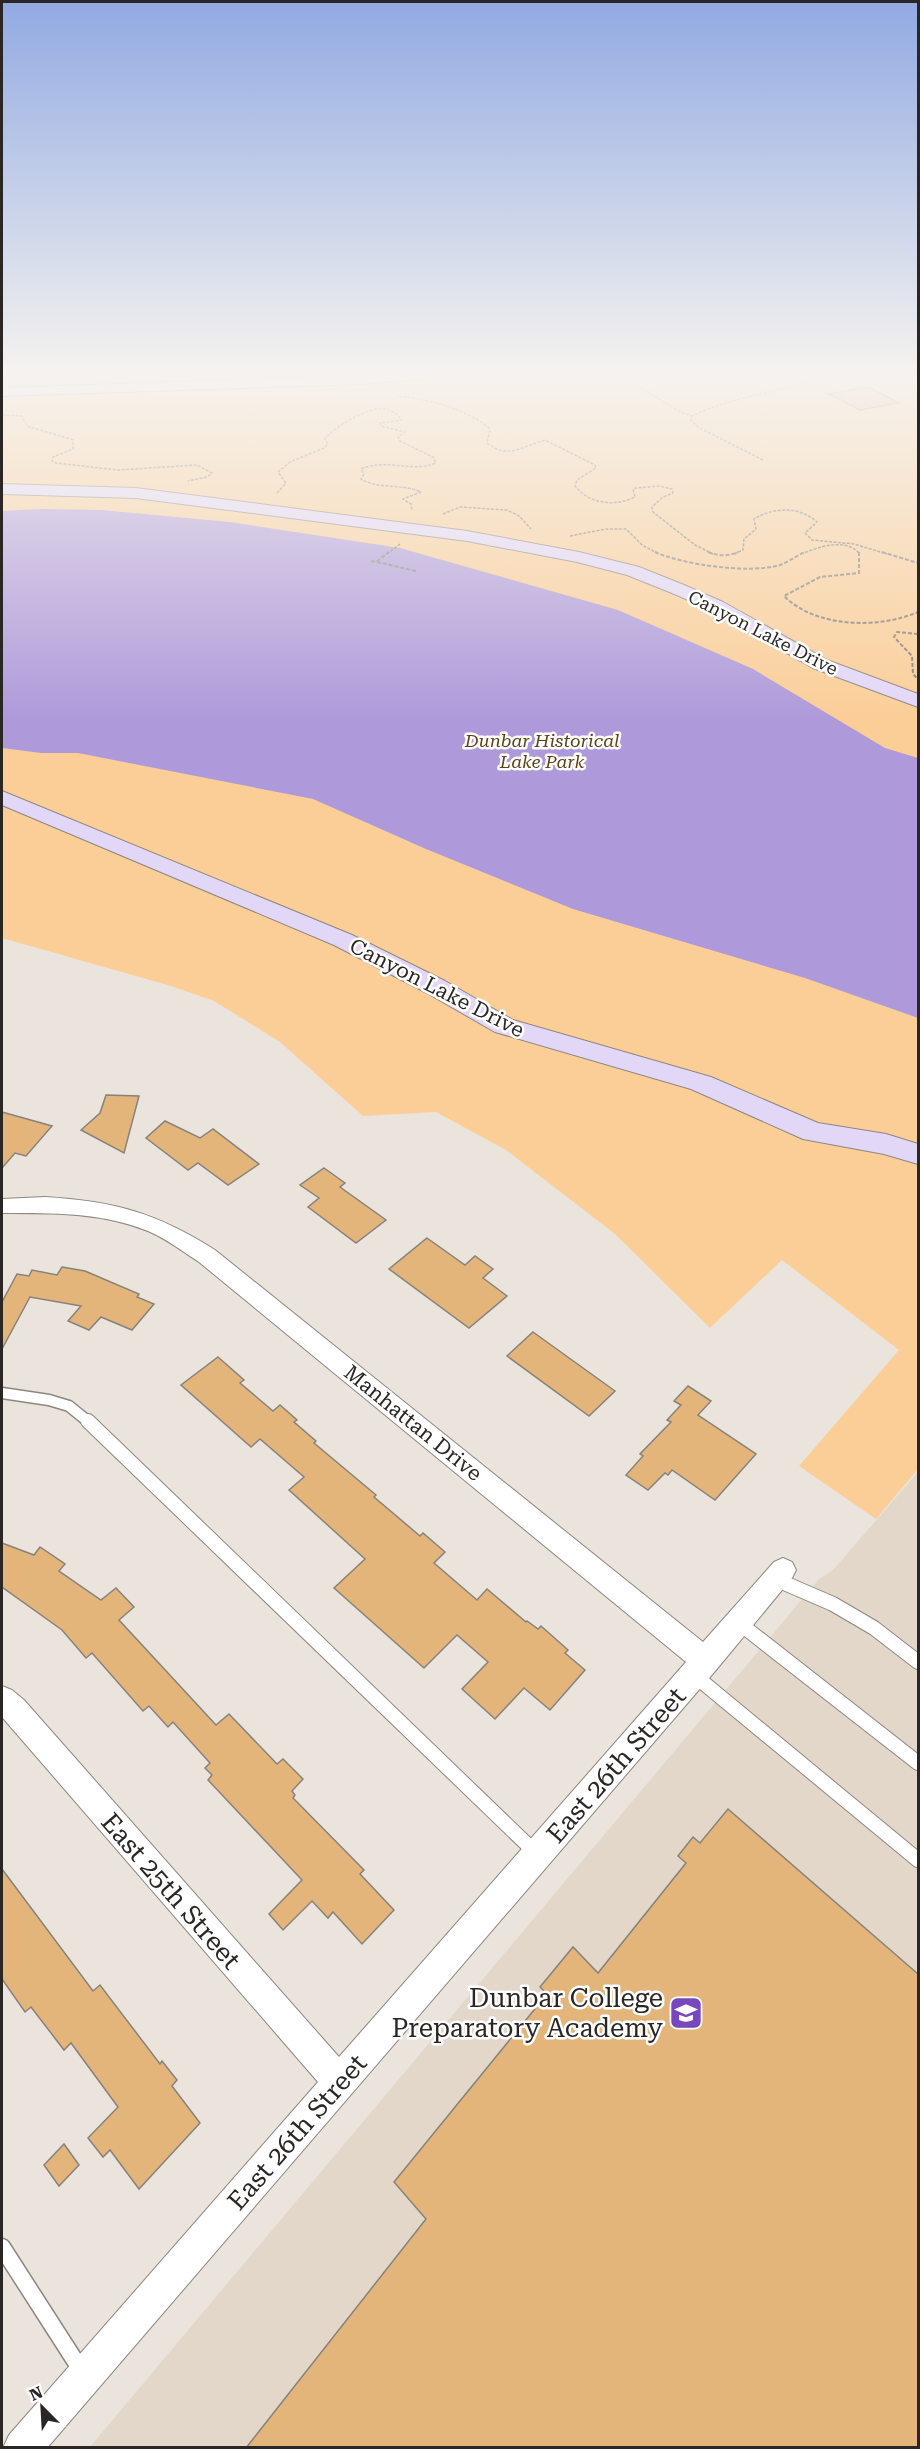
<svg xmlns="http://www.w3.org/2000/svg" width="920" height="2449" viewBox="0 0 920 2449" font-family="'Roboto Serif',serif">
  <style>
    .built { fill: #e3d7ca }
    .green { fill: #fbce98 }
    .water { fill: #ae9ada }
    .building { fill: #e4b57b; stroke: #88827c; stroke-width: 1.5 }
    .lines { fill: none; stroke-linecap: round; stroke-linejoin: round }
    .lane-far3-casing { stroke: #8d8780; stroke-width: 6 }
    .lane-far2-casing { stroke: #8d8780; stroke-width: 13 }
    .lane-far1-casing { stroke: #8d8780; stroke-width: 16 }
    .lane-casing { stroke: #8d8780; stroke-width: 19 }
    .street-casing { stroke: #8d8780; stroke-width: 2 }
    .secondary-casing { stroke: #8d8780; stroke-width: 2 }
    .path-far1 { stroke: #86817c; stroke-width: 1.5; stroke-dasharray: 3 1.5; stroke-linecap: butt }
    .path { stroke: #86817c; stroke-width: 2; stroke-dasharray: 4 2; stroke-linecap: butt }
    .lane-far3 { stroke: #fff; stroke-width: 5 }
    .lane-far2 { stroke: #fff; stroke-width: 10 }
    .lane-far1 { stroke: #fff; stroke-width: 14 }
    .lane { stroke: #fff; stroke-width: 16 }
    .street { fill: #fff; fill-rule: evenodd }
    .secondary { fill: #e3d7f8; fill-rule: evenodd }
    .labels { text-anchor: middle; stroke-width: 5; stroke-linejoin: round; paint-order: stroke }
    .far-street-label { font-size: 18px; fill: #292624; stroke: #fff }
    .far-park-label { font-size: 18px; font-style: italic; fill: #624215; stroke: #fff }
    .street-label { font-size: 21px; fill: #292624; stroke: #fff }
    .near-street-label { font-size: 26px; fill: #292624; stroke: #fff }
    .near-poi-label { font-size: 26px; fill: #292624; stroke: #fff; text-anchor: end }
  </style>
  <rect width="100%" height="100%" fill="#eae4dc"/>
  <!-- built -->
  <polygon class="built" points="918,1472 918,2447 89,2448 819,1579 833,1570"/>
  <!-- green -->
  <polygon class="green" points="447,375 918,375 918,1469 876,1519 799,1466 899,1350 782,1260 710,1328 615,1234 506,1150 436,1112 363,1116 280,1042 214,1001 171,986 2,938 2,397 388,383"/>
  <!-- water -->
  <polygon class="water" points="43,509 101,510 230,522 400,548 618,610 753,669 885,748 918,758 918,1018 805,978 573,909 426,849 313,799 78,753 41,753 2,748 2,511"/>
  <!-- building -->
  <g class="building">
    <polygon points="868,387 899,403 860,410 829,394"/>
    <polygon points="106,1095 139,1096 124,1153 81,1130 100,1113"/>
    <polygon points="2,1112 52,1126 26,1156 15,1153 2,1168"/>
    <polygon points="165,1121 200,1138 213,1129 259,1164 228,1185 198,1163 188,1170 146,1138"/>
    <polygon points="324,1168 345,1183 340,1187 386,1220 356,1243 308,1207 319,1198 300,1185"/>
    <polygon points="427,1238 465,1265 475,1256 493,1269 483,1278 507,1296 469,1328 389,1269"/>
    <polygon points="62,1267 85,1271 139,1294 137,1297 154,1304 132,1330 101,1317 89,1330 68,1321 81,1306 30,1297 2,1349 2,1302 17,1274 29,1276 32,1270 57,1275"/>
    <polygon points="533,1332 615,1391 589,1416 507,1356"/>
    <polygon points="218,1357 244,1380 240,1383 273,1411 280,1405 297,1420 294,1422 316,1441 314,1443 376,1495 374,1497 420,1536 423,1533 445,1552 434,1563 477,1600 487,1589 526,1622 527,1621 538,1629 541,1626 568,1650 565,1653 585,1670 550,1710 524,1688 495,1719 462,1689 488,1662 457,1635 424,1668 334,1588 365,1559 289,1490 304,1477 260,1439 251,1447 181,1385"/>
    <polygon points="688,1386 711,1401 698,1415 756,1454 715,1500 672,1470 668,1475 665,1473 648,1490 626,1475 643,1456 640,1454 671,1422 667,1420 681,1405 674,1401"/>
    <polygon points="2,1543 34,1555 40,1547 65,1564 59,1571 101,1600 116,1588 134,1607 119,1620 216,1725 229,1714 277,1764 283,1759 303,1779 292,1791 295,1795 293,1798 364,1870 360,1874 394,1910 362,1944 333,1912 328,1918 312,1901 283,1930 269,1914 302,1880 208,1780 212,1775 205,1768 210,1763 173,1722 168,1727 149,1706 143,1711 92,1653 86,1658 62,1630 2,1587"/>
    <polygon points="728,1809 918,1974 918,2448 246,2448 426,2219 394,2182 547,1994 540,1987 573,1947 598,1973 686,1863 678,1856 693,1837 700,1843"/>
    <polygon points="2,1869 93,1991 100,1985 160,2064 162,2061 177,2080 172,2086 200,2123 139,2189 110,2150 103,2157 88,2138 118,2107 71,2043 64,2050 31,2007 25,2012 2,1979"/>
    <polygon points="64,2144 79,2165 59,2186 44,2165"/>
  </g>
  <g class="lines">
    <defs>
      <polyline id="lane-far3" points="2,376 6,383 4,392"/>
      <polyline id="lane-far2" points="2,1393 49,1400 69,1406 90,1423"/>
      <g id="lane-far1">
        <polyline points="88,1421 537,1854"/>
        <polyline points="775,1579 833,1604 874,1628 918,1662"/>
        <polyline points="739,1623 918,1763"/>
        <polyline points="694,1675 918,1860"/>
      </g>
      <polyline id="lane" points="2,2247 81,2370"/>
      <path id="street" d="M45,1197c69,4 112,16 170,53l488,392 71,-80 9,-4 9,4 4,8 -4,8 -76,92 -669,778h-44l6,-13 309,-353 -316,-365v-31l10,4 12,10 315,357 347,-395 -487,-400c-17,-11 -32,-23 -51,-31 -47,-19 -97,-18 -146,-18v-14z"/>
      <g id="secondary">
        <polygon points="378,375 430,375 423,379 363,384 2,396 2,388"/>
        <polygon points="2,484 136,488 467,531 579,552 639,567 684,585 723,602 827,660 918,694 918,707 813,668 711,610 672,593 627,575 577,562 467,541 136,498 2,494"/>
        <polygon points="2,791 352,935 445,981 513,1020 711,1077 818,1123 886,1134 918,1144 918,1164 884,1154 803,1139 691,1089 495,1032 427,993 334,945 2,805"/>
      </g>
    </defs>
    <!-- lane-far3 casing -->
    <use href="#lane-far3" class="lane-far3-casing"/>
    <!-- lane-far2 casing -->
    <use href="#lane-far2" class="lane-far2-casing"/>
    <!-- lane-far1 casing -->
    <use href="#lane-far1" class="lane-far1-casing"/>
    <!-- lane casing -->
    <use href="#lane" class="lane-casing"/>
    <!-- street casing -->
    <use href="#street" class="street-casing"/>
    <!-- secondary casing -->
    <use href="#secondary" class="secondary-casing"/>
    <!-- path-far1 -->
    <g class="path-far1">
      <polyline points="620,375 680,412 692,416"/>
      <polyline points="819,375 885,375"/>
      <path d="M399,396c31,4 67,12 91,33l-3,14c20,17 36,3 58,-3l50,25 1,3 -19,12 -2,6c14,18 40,21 60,11l-2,-8 3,-1 23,-2 13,3 1,4 -10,4 -11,10 1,5 42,33 18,9"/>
      <polyline points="2,415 22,416 27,426 73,440 73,449 53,457 52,461 56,463 118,470 197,465 212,473 207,477 188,481"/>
      <path d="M763,460l-65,-33 -7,-7 1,-4c41,-20 86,-22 128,-40"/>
      <path d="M277,493l9,-10 -8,-11 12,-10 34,-14 4,-4 -3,-5c8,-12 46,-34 61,-30 6,1 12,6 16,11l-22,3 1,3 24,6 -7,5 2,4 33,16 3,6c-25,10 -50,-5 -75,6l3,5 -3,5c18,11 41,4 60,13l-18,7 8,5 1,6"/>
      <polyline points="443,514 460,507 507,510 519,516 531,529"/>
      <polyline points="570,536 606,529 626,529 642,545 659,554"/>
      <polyline points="387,554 400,544"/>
      <path d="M734,554l9,-4 1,-11 12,-10 -2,-10c20,-12 45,-13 63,3l-12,11 7,7 42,4 33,10"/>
      <path d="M801,554c18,-7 44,-17 59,0"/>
    </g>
    <!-- path -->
    <g class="path">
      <path d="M655,552c29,13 95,22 125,13 8,-3 16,-9 25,-13"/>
      <path d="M708,552c11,4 19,5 30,0"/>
      <path d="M859,552v21l-39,4 -36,19c32,32 95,33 134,16"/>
      <polyline points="882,552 918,563"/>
      <polyline points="371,561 376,562 389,552"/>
      <polyline points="377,562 416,571"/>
      <polyline points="918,634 897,632 894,637 912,656 913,674 918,679"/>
    </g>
    <!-- lane-far3 -->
    <use href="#lane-far3" class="lane-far3"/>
    <!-- lane-far2 -->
    <use href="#lane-far2" class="lane-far2"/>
    <!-- lane-far1 -->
    <use href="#lane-far1" class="lane-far1"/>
    <!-- lane -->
    <use href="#lane" class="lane"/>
    <!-- street -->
    <use href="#street" class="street"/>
    <!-- secondary -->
    <use href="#secondary" class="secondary"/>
  </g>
  <!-- sky -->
  <linearGradient id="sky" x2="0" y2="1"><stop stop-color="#91aae2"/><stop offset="0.52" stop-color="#f6f3ef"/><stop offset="1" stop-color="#f6f3ef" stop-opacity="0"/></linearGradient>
  <rect width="920" height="718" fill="url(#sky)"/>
  <!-- icons -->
  <defs>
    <symbol id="school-square" viewBox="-11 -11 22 22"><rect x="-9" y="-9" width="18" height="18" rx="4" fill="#7847bf" stroke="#fff"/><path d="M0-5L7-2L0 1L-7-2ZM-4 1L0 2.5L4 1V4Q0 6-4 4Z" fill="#fff"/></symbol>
  </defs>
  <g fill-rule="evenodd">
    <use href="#school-square" x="667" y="1994" width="38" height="38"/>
  </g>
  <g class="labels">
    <!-- far-street labels -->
    <g class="far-street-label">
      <text transform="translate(763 633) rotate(27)" y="6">Canyon Lake Drive</text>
    </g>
    <!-- far-park labels -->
    <g class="far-park-label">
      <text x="542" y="747">Dunbar Historical<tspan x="542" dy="21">Lake Park</tspan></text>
    </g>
    <!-- street labels -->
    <g class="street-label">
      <text transform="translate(437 988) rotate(27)" y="7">Canyon Lake Drive</text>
      <text transform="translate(413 1423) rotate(39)" y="7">Manhattan Drive</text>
    </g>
    <!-- near-street labels -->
    <g class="near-street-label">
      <text transform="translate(616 1765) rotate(-49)" y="9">East 26th Street</text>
      <text transform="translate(171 1891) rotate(49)" y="9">East 25th Street</text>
      <text transform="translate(297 2132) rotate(-49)" y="9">East 26th Street</text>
    </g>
    <!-- near-poi labels -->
    <g class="near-poi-label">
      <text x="663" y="2007">Dunbar College<tspan x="663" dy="30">Preparatory Academy</tspan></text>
    </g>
  </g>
  <!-- border -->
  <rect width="920" height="2449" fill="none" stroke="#292624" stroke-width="6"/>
  <!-- north arrow -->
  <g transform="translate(42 2407) rotate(336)" stroke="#ffffff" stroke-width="4.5" paint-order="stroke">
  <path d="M0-4.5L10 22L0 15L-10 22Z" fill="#292624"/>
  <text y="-9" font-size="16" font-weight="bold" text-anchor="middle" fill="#292624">N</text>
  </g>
</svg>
